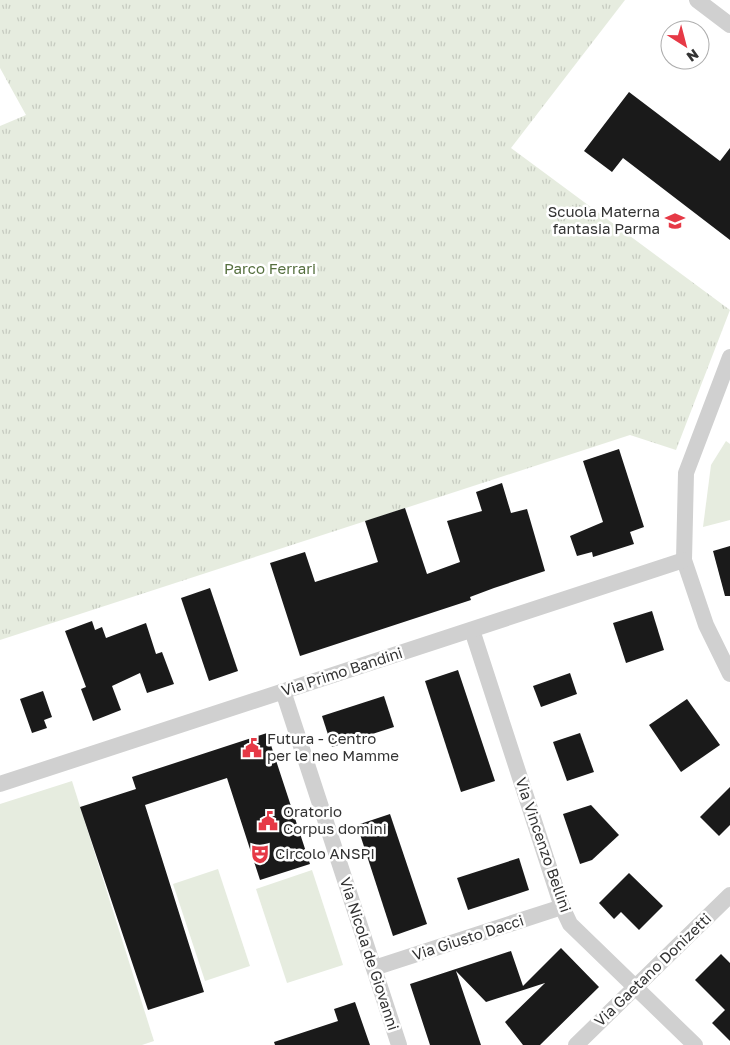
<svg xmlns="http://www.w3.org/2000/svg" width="730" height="1045" viewBox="0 0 730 1045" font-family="'Golos Text',sans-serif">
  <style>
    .green { fill: #e6ecdf }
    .park { fill: url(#park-tufts) }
    .building { fill: #1a1a1a }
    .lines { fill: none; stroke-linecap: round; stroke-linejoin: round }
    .street { stroke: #d0d0d0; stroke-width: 16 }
    .labels { text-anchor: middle; stroke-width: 5; stroke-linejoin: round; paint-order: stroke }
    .poi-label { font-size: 15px; fill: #333; stroke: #fff; text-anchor: start }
    .park-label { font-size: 15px; fill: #56703f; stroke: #fff }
    .street-label { font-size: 15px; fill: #333; stroke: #fff }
  </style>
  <defs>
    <pattern id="park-tufts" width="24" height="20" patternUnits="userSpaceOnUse" patternTransform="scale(1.25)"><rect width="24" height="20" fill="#e6ecdf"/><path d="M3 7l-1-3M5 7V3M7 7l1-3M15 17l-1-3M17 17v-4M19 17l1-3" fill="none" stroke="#c6cbc0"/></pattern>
  </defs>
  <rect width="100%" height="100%" fill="#fff"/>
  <!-- green -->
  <g class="green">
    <polygon points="726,441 730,444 730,520 703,527 711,465"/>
    <polygon points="72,781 154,1041 142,1045 0,1045 0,804"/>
    <polygon points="218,869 250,966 205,981 173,884"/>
    <polygon points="312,870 343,965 287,983 256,889"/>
  </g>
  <!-- park -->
  <polygon class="park" points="0,0 625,0 511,148 730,310 676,450 630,435 0,640 0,126 26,115 0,68"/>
  <!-- building -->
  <g class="building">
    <polygon points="629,92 720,161 730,148 730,240 623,158 612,172 584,151"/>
    <polygon points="619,449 644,527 630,532 634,544 593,557 592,552 577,556 570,536 603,522 583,461"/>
    <polygon points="502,483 511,513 527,509 545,571 494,588 470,597 471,600 300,656 270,563 305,552 315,582 378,562 365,521 405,508 427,574 460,562 447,521 482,511 476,492"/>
    <polygon points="730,546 730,596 725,596 713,551"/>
    <polygon points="210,588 238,671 209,681 181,598"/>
    <polygon points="652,611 664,650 626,663 613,623"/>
    <polygon points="92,621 95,630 102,627 106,638 146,623 156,654 162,652 174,684 147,693 140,673 112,686 121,710 93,721 81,689 86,687 65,631"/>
    <polygon points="458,670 495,781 461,792 425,681"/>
    <polygon points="570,673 577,694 541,707 533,686"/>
    <polygon points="43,691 52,717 44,720 47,728 32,733 20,699"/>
    <polygon points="384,696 394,727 332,747 322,716"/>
    <polygon points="687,699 720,745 681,772 649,725"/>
    <polygon points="267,733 310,864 260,880 227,778 145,805 204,992 148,1010 80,807 136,789 132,777"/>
    <polygon points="580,733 594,772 567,781 553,742"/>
    <polygon points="730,787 730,825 719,836 700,817"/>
    <polygon points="591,805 619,835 592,860 580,864 563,814"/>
    <polygon points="390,814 427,924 393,936 357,825"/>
    <polygon points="519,858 529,890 468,910 457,878"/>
    <polygon points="629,873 663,906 639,930 621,912 614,919 599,903"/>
    <polygon points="561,948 599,987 540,1045 523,1045 505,1022 545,983 486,1002 456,971 481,1045 430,1045 410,984 511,951 523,986"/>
    <polygon points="721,954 730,963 730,1041 712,1023 725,1010 695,980"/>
    <polygon points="355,1002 370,1045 275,1045 274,1042 338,1021 334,1009"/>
  </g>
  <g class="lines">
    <!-- street -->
    <g class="street">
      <polyline points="697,0 730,25"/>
      <polyline points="730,357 686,473 684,560 706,625 730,674"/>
      <polyline points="472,630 562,907 570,924 695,1045"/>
      <polyline points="283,691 399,1045"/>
      <polyline points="0,784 684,560"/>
      <polyline points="374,968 562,907"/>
      <polyline points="576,1045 730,895"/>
    </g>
  </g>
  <!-- icons -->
  <defs>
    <symbol id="school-bare" viewBox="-9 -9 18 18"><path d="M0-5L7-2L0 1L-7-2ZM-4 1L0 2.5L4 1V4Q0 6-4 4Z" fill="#e63946" stroke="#fff" stroke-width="2.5" paint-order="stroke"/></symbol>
    <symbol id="civic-bare" viewBox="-9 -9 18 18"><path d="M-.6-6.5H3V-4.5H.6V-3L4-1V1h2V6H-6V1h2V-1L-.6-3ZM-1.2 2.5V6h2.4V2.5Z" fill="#e63946" stroke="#fff" stroke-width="2.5" paint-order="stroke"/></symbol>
    <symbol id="theatre-bare" viewBox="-9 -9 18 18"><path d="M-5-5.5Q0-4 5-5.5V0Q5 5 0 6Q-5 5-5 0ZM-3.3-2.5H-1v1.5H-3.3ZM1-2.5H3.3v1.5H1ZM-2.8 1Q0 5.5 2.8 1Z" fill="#e63946" stroke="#fff" stroke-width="2.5" paint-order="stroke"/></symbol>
  </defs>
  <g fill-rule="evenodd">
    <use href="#school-bare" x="661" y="207" width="28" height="28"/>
    <use href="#civic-bare" x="238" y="734" width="28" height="28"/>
    <use href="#civic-bare" x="254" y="807" width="28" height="28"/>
    <use href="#theatre-bare" x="246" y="840" width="28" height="28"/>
  </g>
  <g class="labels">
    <!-- poi labels -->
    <g class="poi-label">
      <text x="660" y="217" text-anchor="end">Scuola Materna<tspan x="660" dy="17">fantasia Parma</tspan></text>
      <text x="267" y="744">Futura - Centro<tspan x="267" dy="17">per le neo Mamme</tspan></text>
      <text x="283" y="817">Oratorio<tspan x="283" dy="17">Corpus domini</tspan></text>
      <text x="275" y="859">Circolo ANSPI</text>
    </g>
    <!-- park labels -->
    <g class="park-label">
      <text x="270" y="274">Parco Ferrari</text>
    </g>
    <!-- street labels -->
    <g class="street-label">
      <text transform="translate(342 672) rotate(-18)" y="5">Via Primo Bandini</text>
      <text transform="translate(543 845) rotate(71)" y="5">Via Vincenzo Bellini</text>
      <text transform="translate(468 938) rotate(-18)" y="5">Via Giusto Dacci</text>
      <text transform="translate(369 954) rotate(72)" y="5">Via Nicola de Giovanni</text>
      <text transform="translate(653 970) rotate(-44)" y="5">Via Gaetano Donizetti</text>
    </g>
  </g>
  <!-- north arrow -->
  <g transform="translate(685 45) rotate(144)"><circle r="24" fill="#ffffff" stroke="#adadad"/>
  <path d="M0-4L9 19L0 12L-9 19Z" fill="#e63946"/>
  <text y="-8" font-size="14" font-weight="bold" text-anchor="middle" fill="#333333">N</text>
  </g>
</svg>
